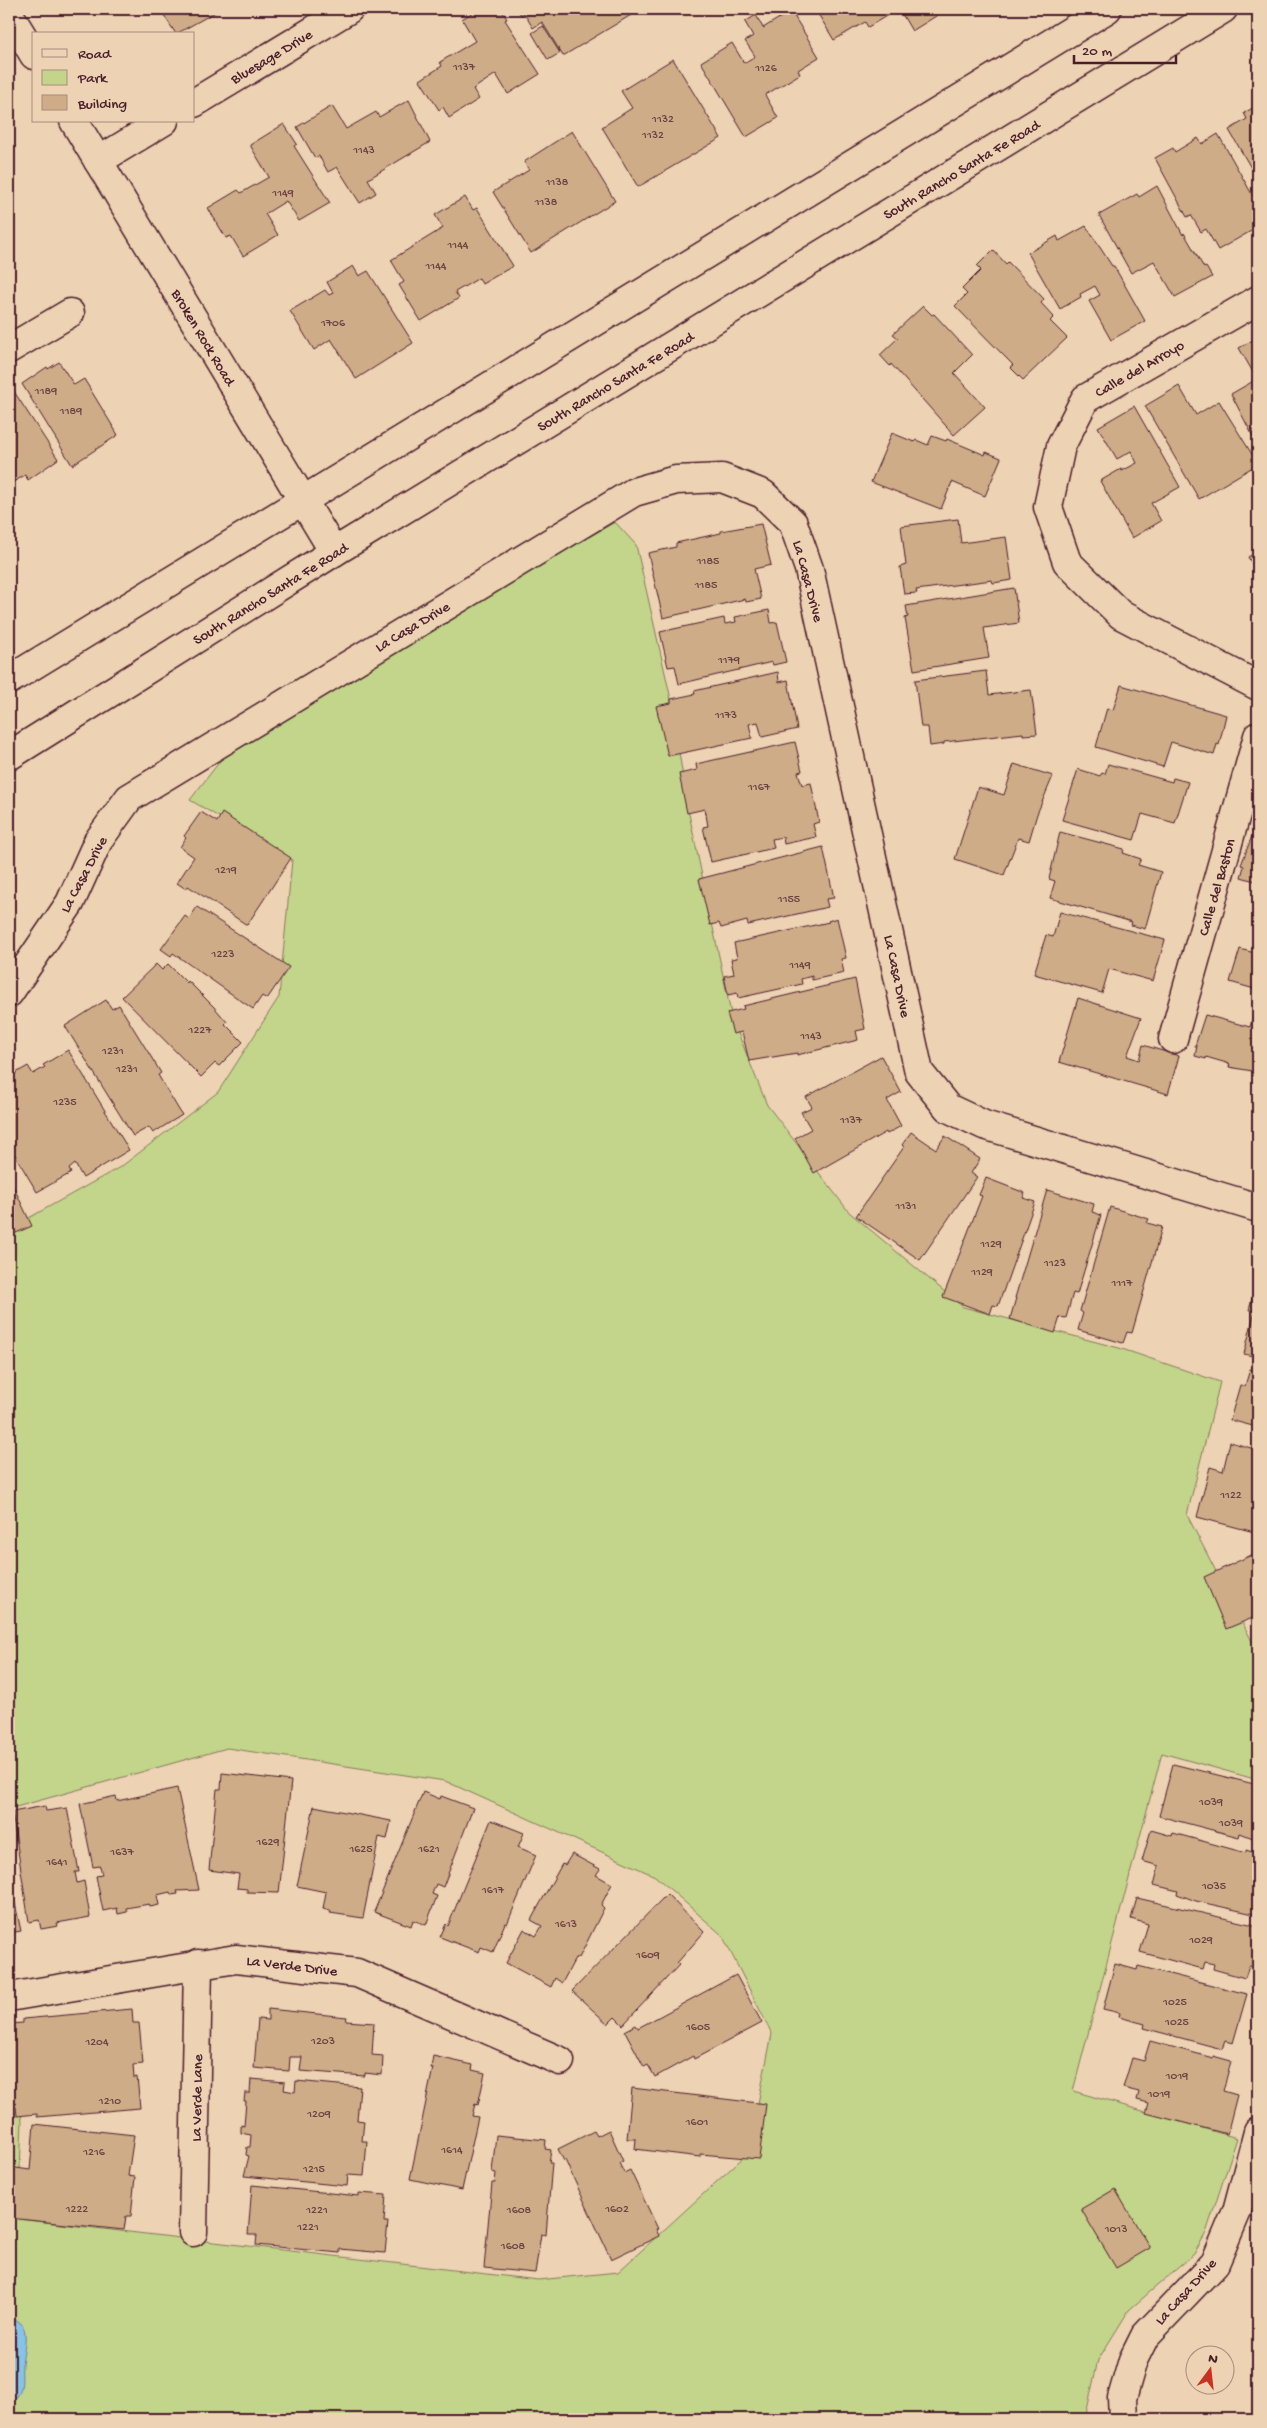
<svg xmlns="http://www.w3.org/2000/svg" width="1267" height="2428" viewBox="0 0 1267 2428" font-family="'Gochi Hand',sans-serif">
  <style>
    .green { fill: #c2d58a; stroke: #867a5a }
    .water { fill: #87c2e7; stroke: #6f819c }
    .building { fill: #cfac88; stroke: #4a1f2b }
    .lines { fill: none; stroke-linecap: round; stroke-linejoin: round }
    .street-casing { stroke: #4a1f2b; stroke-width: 31 }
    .primary-casing { stroke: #4a1f2b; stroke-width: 31 }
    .street { stroke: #edd2b4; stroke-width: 28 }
    .primary { stroke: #edd2b4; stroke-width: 28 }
    .labels { text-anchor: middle; stroke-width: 4; stroke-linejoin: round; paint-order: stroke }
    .number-label { font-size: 12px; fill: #6b4242 }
    .street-label { font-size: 15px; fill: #4a1f2b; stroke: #edd2b4 }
  </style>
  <rect width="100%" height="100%" fill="#edd2b4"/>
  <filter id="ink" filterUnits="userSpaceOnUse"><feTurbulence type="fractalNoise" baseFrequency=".02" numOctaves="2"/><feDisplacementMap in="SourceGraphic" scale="10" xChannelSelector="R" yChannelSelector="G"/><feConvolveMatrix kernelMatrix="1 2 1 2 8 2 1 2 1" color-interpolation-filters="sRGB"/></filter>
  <g filter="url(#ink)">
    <!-- green -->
    <polygon class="green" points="615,522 636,545 670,695 688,809 732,1018 767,1105 849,1212 963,1307 1119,1348 1220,1382 1187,1515 1256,1649 1258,1648 1258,1780 1162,1753 1073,2091 1237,2138 1206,2233 1194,2254 1129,2310 1098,2360 1085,2419 9,2419 9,2034 22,2121 18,2219 538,2280 618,2272 748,2153 772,2034 722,1935 655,1876 445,1781 227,1748 9,1809 9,1229 122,1166 218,1092 279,997 292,860 190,800 227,752 419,634"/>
    <!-- water -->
    <path class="water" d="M9,2318c25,3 14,31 13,46 -1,8 1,17 -1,24 -1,7 -7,12 -12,15z"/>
    <!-- building -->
    <g class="building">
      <polygon points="160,9 218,9 219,10 176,34"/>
      <polygon points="478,9 501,9 507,19 505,20 540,74 508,94 496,74 473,89 479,99 449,118 443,107 439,110 420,80 442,66 440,62 475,41 462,19"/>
      <polygon points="517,9 641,9 563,56 542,22 533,28 524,13 521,15"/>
      <polygon points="815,9 898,9 868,27 865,22 834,40"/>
      <polygon points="899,9 943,9 944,11 912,31"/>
      <polygon points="791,11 819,57 798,70 800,74 765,95 778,118 746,137 701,62 732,43 744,63 755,56 745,41 753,36 745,22 756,15 763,28"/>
      <polygon points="543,26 560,53 548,60 532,33"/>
      <polygon points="673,59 721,138 638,187 602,127 632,108 621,91"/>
      <polygon points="409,100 430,142 368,179 376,193 360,203 337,167 328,172 319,156 315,158 297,127 332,106 346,129 376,112 379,117"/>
      <polygon points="1258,105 1258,180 1229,130 1247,119 1244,113"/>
      <polygon points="284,124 297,144 294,146 330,203 299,221 286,201 265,214 278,235 243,256 231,236 226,238 208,208 238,190 241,193 269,177 250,145"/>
      <polygon points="572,131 615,201 531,253 493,192 529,170 524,162"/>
      <polygon points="1218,134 1258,205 1258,227 1218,250 1206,229 1201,232 1191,215 1187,217 1155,158 1173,148 1175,152 1198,138 1202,144"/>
      <polygon points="1157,186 1183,235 1184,233 1204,268 1206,267 1212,277 1175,297 1154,261 1131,273 1099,215 1137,194 1139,197"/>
      <polygon points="465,197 473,210 477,208 513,266 482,284 479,278 455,292 459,298 421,321 399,285 404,282 391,260 443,228 435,215"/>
      <polygon points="1086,226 1112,266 1114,266 1145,321 1111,340 1089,301 1100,295 1095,286 1080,294 1081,297 1060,309 1028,253 1057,236 1059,241"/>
      <polygon points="993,250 1006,264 1008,262 1044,299 1041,303 1054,317 1050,321 1067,338 1023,380 1010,367 1013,365 955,306 967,294 962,289 981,270 977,266"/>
      <polygon points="353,266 359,276 368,271 413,343 356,379 331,339 314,350 290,311 325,290 329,295 333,293 327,282"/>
      <polygon points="923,306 932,315 934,314 972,355 954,373 985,407 954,435 891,364 890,366 880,355 898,338 893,334"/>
      <polygon points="1258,337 1258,446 1231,394 1257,379 1239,348"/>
      <polygon points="59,362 74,385 84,379 118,435 72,465 22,384 47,367 48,369"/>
      <polygon points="1179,386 1196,415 1219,401 1258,464 1199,499 1145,406"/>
      <polygon points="11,387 58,459 28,480 25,475 12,483 9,478 9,388"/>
      <polygon points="1134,406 1180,487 1151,503 1161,521 1132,538 1100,481 1121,469 1122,471 1137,463 1131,451 1117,459 1098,427"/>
      <polygon points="892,433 914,442 916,440 928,445 932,436 946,441 947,439 985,455 986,452 1001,458 985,496 952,482 941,509 871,482"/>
      <polygon points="958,519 961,543 1006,537 1012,580 993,583 992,580 916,590 917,593 904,594 900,567 906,565 901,526"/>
      <polygon points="761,524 771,565 754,569 761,599 746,602 745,599 663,618 648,553 676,547 676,543 721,533 721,531"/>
      <polygon points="1258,551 1258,575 1248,557"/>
      <polygon points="1014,588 1019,623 984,628 989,658 914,670 905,618 908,617 906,606"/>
      <polygon points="769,610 771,623 777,622 786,662 773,665 772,662 679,684 675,666 668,667 660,632 724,618 725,624 736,622 735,617"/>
      <polygon points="986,671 989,695 1031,690 1037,734 1023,735 1023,733 944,742 944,744 930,746 928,727 921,727 915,680"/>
      <polygon points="778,672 779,682 788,680 797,729 762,737 758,722 749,724 752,738 668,756 656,706 671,703 671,699 695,694 694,691"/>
      <polygon points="1121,685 1226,715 1219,745 1217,744 1214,755 1171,742 1163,767 1096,747 1107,708 1113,710"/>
      <polygon points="795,742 802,771 798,772 802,785 811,783 819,822 813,824 816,837 784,844 783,837 772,839 774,848 711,862 703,827 708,826 705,809 687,813 679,774 697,770 696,764"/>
      <polygon points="1014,764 1053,776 1037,814 1029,841 1018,838 1004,875 955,859 978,787 1004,795"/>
      <polygon points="1108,764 1172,782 1173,778 1188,782 1175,823 1142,814 1134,840 1062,820 1078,769 1100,776 1102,773 1105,774"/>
      <polygon points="201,812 217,822 222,813 291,858 247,925 188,886 186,889 177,883 194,857 180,847 186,838 184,836"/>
      <polygon points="1060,832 1124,849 1123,853 1141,859 1138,865 1161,872 1145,929 1131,925 1132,922 1050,898 1055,881 1049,879"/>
      <polygon points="1252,836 1258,837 1258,882 1241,877 1244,866 1241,865"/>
      <polygon points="823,847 834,898 826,899 828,907 748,925 747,921 721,928 719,923 710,925 699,879"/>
      <polygon points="197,907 289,967 267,999 262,996 253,1009 173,953 171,956 161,949 185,916 189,919"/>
      <polygon points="1060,912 1165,940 1153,981 1109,969 1102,993 1034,974 1046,935 1053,937"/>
      <polygon points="837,918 846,958 841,959 844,973 812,980 812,976 801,979 802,984 738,998 737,993 728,995 724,976 734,974 731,959 737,958 734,943 829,922 828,921"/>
      <polygon points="1240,949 1258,954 1258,990 1230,982"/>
      <polygon points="156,964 162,970 168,964 187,983 188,981 214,1007 227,1022 225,1024 243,1042 219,1066 215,1063 201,1077 122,997"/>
      <polygon points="855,979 865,1029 856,1031 858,1040 797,1055 797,1053 749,1061 742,1032 733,1034 727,1013 744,1009 743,1006"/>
      <polygon points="1078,998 1141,1018 1127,1056 1139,1060 1143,1045 1179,1056 1168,1094 1059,1062"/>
      <polygon points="106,1000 112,1009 119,1005 161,1073 158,1075 182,1115 153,1133 149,1127 133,1136 65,1026"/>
      <polygon points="1257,1003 1258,1072 1229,1067 1230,1064 1206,1057 1206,1059 1195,1056 1197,1046 1195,1046 1205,1015 1250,1027"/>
      <polygon points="68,1050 129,1150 83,1178 75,1164 69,1169 71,1173 37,1192 9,1145 9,1077 28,1066 33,1074 45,1067 43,1065"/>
      <polygon points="881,1056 901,1092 887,1100 901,1126 887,1134 886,1132 814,1173 795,1138 811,1129 801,1112 812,1107 806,1097"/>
      <polygon points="911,1132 936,1149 945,1136 980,1159 971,1173 977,1177 920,1260 856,1216 904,1147 902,1145"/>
      <polygon points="9,1177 32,1226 9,1236"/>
      <polygon points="986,1178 1025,1193 1023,1198 1035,1202 998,1306 993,1305 990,1314 943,1297 982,1196 979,1195"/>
      <polygon points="1047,1190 1094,1204 1092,1212 1101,1215 1077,1294 1073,1293 1066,1318 1060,1317 1055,1333 1010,1319 1016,1298 1015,1298"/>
      <polygon points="1110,1207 1149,1219 1147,1223 1162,1227 1132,1333 1127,1332 1123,1343 1078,1330 1083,1313 1080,1311"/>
      <polygon points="1258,1276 1258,1361 1256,1361 1257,1357 1244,1354 1255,1311 1249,1310"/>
      <polygon points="1250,1369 1258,1371 1258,1430 1253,1428 1253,1426 1230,1420 1240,1385 1245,1386"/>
      <polygon points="1230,1442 1258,1450 1258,1533 1197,1517 1210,1467 1223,1471"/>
      <polygon points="1258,1552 1258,1625 1255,1617 1226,1629 1204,1577"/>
      <polygon points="1173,1764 1258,1785 1258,1840 1240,1833 1239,1837 1159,1816"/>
      <polygon points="222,1773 291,1781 279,1893 247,1892 247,1889 237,1888 239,1874 209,1870 217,1789 221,1789"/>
      <polygon points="177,1788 199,1890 177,1891 178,1894 171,1895 170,1892 157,1895 159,1905 150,1907 149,1904 126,1908 127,1912 118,1914 117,1908 103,1911 96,1876 102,1875 100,1866 93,1867 80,1804 116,1796 117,1801"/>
      <polygon points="423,1792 440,1799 441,1796 473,1808 443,1887 436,1884 432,1894 437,1896 426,1925 413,1920 411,1926 374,1912"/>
      <polygon points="45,1806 46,1811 67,1808 79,1872 75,1872 77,1883 84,1881 90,1917 57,1923 58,1926 41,1929 39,1920 29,1922 12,1812"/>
      <polygon points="314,1806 391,1821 387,1839 379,1837 363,1918 330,1913 331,1911 323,1909 326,1892 297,1886"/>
      <polygon points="491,1820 524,1833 518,1847 536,1855 507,1924 505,1923 493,1952 481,1947 479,1952 440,1937 446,1924 448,1926"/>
      <polygon points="1151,1830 1172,1836 1173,1833 1246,1853 1246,1850 1258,1854 1258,1915 1196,1901 1177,1894 1178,1891 1154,1885 1159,1866 1142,1861"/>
      <polygon points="572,1854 600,1869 596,1875 612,1884 601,1905 604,1908 579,1958 576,1957 562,1983 555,1978 551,1987 506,1963 524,1929 536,1936 542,1926 531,1920 562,1864 565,1865"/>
      <polygon points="9,1876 21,1931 9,1933"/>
      <polygon points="667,1894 704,1932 677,1963 679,1965 623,2025 615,2017 608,2024 572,1991"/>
      <polygon points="1137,1898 1258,1926 1258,1953 1254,1967 1249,1966 1245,1978 1213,1969 1214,1964 1205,1962 1203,1969 1140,1952 1148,1924 1131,1919"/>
      <polygon points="1115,1964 1137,1970 1138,1966 1247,1994 1233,2043 1225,2041 1222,2049 1144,2028 1145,2024 1119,2017 1120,2013 1103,2009"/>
      <polygon points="736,1975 762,2023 694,2059 693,2056 655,2077 648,2065 644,2067 625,2031 636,2025 638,2028"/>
      <polygon points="132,2009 133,2023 139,2023 143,2064 133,2065 134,2078 137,2077 140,2108 37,2117 37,2114 17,2116 16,2107 12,2107 9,2072 11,2072 9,2024 23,2023 23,2019"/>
      <polygon points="268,2009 347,2017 346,2021 374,2023 372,2055 383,2056 382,2075 365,2073 365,2076 300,2071 302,2057 290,2057 289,2071 254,2068 258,2019 268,2020"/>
      <polygon points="1150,2041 1213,2058 1213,2056 1231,2061 1223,2091 1237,2095 1227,2134 1146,2113 1149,2103 1137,2100 1139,2092 1123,2088 1132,2058 1144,2061"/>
      <polygon points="433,2056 473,2065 472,2070 485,2073 478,2105 475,2104 472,2116 478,2117 462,2190 410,2179 433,2068 431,2068"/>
      <polygon points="251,2079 285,2082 284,2090 295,2092 296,2081 360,2087 357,2120 364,2121 362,2141 367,2141 364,2176 348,2175 347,2186 244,2176 249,2156 246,2155 247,2147 250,2147 251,2135 241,2133 241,2125 244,2126 246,2101 244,2101 245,2093 250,2093"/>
      <polygon points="632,2088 766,2104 759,2159 700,2154 700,2157 635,2149 636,2139 627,2139"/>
      <polygon points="34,2124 134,2135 128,2176 135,2177 131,2216 126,2216 124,2230 9,2218 9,2167 30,2170"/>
      <polygon points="609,2130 623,2161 619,2163 624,2173 630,2170 658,2229 656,2229 659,2236 611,2259 565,2160 564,2161 558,2149 594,2131 597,2136"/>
      <polygon points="496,2135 546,2140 545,2149 551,2150 549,2163 552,2163 546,2235 541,2234 535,2273 484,2268 492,2183 495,2183 496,2173 492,2172"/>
      <polygon points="252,2185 359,2196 359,2193 386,2195 384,2222 388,2222 385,2253 340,2249 340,2253 256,2245 257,2235 248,2235"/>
      <polygon points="1115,2189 1150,2248 1116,2268 1081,2209"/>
    </g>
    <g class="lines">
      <defs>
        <g id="street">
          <polyline points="9,14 34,55"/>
          <polyline points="194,103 349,9"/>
          <polyline points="74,121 334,552"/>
          <polyline points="98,161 164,121"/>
          <polyline points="1258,300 1085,399 1061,446 1048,507 1067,562 1121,615 1258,686"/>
          <polyline points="9,349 70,313"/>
          <polyline points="9,993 70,903 98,841 129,798 634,492 676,480 722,478 763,494 793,523 809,569 919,1072 948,1108 984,1125 1258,1208"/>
          <polyline points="1173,1039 1258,736"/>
          <polyline points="9,1997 236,1959 357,1973 560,2061"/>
          <polyline points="193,2232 198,1964"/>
          <polyline points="1123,2419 1122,2398 1133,2360 1145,2336 1215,2263 1237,2211 1258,2132"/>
        </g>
        <g id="primary">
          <polyline points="9,680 1107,9"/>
          <polyline points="9,756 334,552 1223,9"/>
        </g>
      </defs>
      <!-- street casing -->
      <use href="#street" class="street-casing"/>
      <!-- primary casing -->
      <use href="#primary" class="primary-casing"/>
      <!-- street -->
      <use href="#street" class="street"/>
      <!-- primary -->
      <use href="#primary" class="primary"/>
    </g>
  </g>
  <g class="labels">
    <!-- number labels -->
    <g class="number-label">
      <text x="464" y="70">1137</text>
      <text x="766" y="71">1126</text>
      <text x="663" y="122">1132</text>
      <text x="653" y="138">1132</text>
      <text x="364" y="153">1143</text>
      <text x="557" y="185">1138</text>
      <text x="283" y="196">1149</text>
      <text x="546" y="205">1138</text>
      <text x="458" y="248">1144</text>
      <text x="436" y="269">1144</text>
      <text x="333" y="326">1706</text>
      <text x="46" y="394">1189</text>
      <text x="71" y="414">1189</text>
      <text x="708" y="564">1185</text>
      <text x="706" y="588">1185</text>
      <text x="729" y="663">1179</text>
      <text x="726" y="718">1173</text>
      <text x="759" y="790">1167</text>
      <text x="226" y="873">1219</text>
      <text x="789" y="902">1155</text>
      <text x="223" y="957">1223</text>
      <text x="800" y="968">1149</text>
      <text x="200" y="1033">1227</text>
      <text x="811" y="1039">1143</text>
      <text x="113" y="1054">1231</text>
      <text x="127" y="1072">1231</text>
      <text x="65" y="1105">1235</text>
      <text x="851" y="1123">1137</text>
      <text x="906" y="1209">1131</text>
      <text x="991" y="1247">1129</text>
      <text x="1055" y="1266">1123</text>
      <text x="982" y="1275">1129</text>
      <text x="1122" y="1286">1117</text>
      <text x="1231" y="1498">1122</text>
      <text x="1211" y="1805">1039</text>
      <text x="1231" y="1826">1039</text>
      <text x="268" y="1845">1629</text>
      <text x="361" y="1852">1625</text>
      <text x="429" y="1852">1621</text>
      <text x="122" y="1855">1637</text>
      <text x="57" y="1865">1641</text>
      <text x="1214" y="1889">1035</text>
      <text x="493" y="1893">1617</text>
      <text x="566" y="1927">1613</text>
      <text x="1201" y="1943">1029</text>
      <text x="648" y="1958">1609</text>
      <text x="1175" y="2005">1025</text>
      <text x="1177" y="2025">1025</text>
      <text x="698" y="2030">1605</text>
      <text x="323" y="2044">1203</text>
      <text x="97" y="2045">1204</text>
      <text x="1177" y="2079">1019</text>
      <text x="1159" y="2097">1019</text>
      <text x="110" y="2104">1210</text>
      <text x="319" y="2117">1209</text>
      <text x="697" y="2125">1601</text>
      <text x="452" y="2153">1614</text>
      <text x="94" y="2155">1216</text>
      <text x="314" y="2172">1215</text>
      <text x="77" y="2212">1222</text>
      <text x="617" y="2212">1602</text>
      <text x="317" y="2213">1221</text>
      <text x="519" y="2213">1608</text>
      <text x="308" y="2230">1221</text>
      <text x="1116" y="2232">1013</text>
      <text x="513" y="2249">1608</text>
    </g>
    <!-- street labels -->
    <g class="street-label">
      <text transform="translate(271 56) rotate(-31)" y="5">Bluesage Drive</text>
      <text transform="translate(961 169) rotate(-31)" y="5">South Rancho Santa Fe Road</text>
      <text transform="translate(204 337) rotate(59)" y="5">Broken Rock Road</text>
      <text transform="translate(1139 368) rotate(-30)" y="5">Calle del Arroyo</text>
      <text transform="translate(615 381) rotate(-31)" y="5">South Rancho Santa Fe Road</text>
      <text transform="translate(809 581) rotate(75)" y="5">La Casa Drive</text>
      <text transform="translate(270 593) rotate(-32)" y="5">South Rancho Santa Fe Road</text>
      <text transform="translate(412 626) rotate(-31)" y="5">La Casa Drive</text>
      <text transform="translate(83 874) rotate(-62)" y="5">La Casa Drive</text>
      <text transform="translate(1216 887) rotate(-74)" y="5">Calle del Baston</text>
      <text transform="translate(898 976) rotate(78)" y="5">La Casa Drive</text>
      <text transform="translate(292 1965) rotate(7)" y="5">La Verde Drive</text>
      <text transform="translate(196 2098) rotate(-89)" y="5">La Verde Lane</text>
      <text transform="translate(1185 2291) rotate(-48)" y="5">La Casa Drive</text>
    </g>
  </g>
  <!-- margin -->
  <rect width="1267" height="2428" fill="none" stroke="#edd2b4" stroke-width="30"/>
  <rect x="15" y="15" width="1237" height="2398" fill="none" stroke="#4a1f2b" stroke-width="2" filter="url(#ink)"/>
  <!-- legend -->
  <rect x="32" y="32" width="162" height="90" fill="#edd2b4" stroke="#ac8a7d"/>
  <rect x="42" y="49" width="25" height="8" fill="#edd2b4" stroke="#ac8a7d"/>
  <text x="78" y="58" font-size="15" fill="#4a1f2b">Road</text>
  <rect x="42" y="70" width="25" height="15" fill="#c2d58a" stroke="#ac8a7d"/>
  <text x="78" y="82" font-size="15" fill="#4a1f2b">Park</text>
  <rect x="42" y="95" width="25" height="15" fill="#cfac88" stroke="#ac8a7d"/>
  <text x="78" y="108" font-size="15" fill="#4a1f2b">Building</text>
  <!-- north arrow -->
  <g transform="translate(1210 2370) rotate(15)"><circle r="24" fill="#edd2b4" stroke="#ac8a7d"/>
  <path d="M0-4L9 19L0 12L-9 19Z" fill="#c8321e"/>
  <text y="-8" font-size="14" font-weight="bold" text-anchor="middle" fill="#4a1f2b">N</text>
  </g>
  <!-- scale -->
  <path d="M1074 55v8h102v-8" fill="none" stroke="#4a1f2b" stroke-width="2.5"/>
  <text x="1082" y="55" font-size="15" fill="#4a1f2b" stroke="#edd2b4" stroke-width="4" paint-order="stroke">20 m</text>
</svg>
